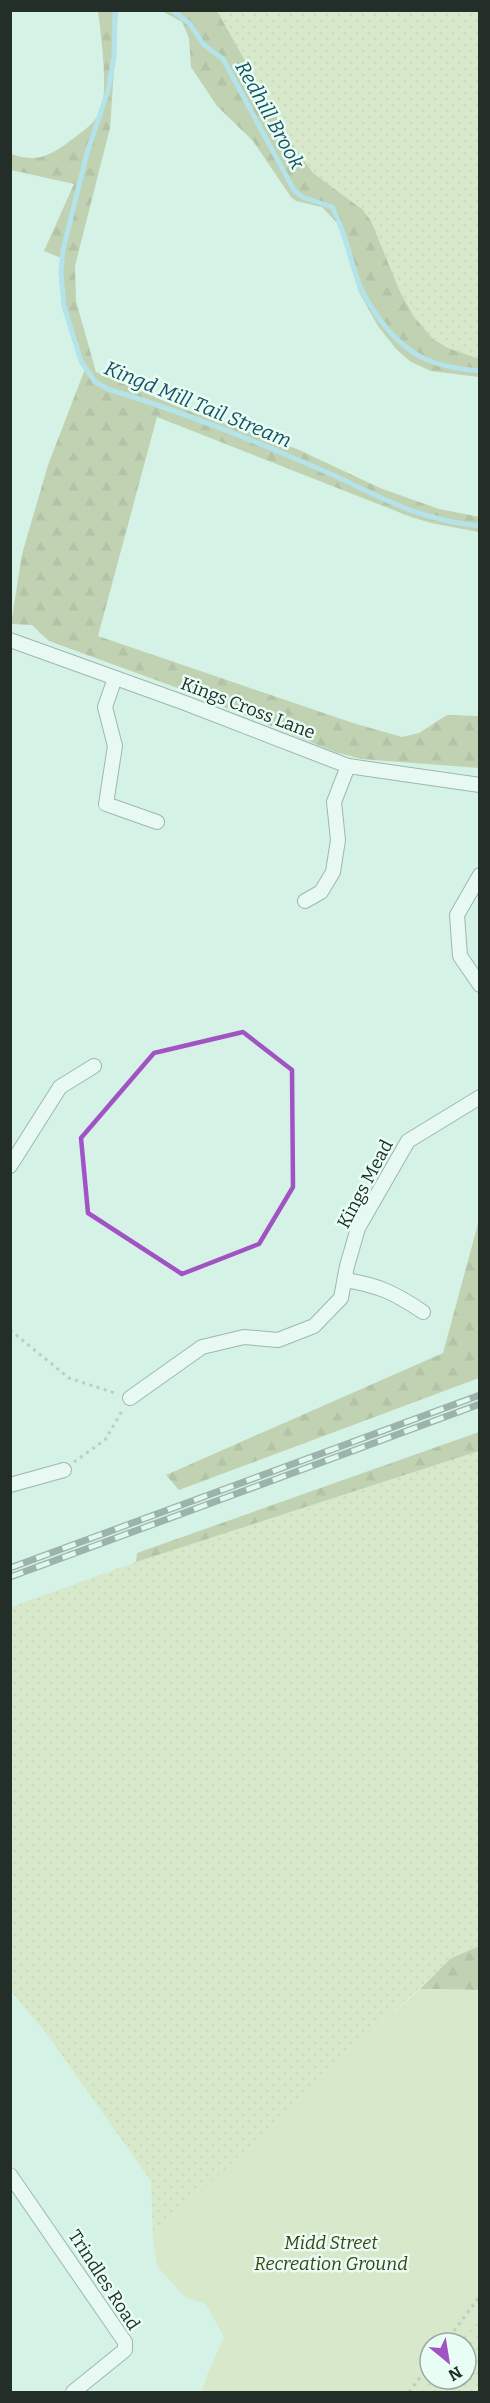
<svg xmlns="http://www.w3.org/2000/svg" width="490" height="2403" viewBox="0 0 490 2403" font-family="Bitter,serif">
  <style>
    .grass { fill: url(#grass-dots) }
    .forest { fill: url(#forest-firs) }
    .park { fill: #d9dda7 }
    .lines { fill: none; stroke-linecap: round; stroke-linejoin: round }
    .stream { stroke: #8cd0ed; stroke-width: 5 }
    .street-casing { stroke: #597268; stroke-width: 16 }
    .path { stroke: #91a69d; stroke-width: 3; stroke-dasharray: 3 4.5; stroke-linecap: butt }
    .street { stroke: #fff; stroke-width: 14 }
    .rail-casing { stroke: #56665f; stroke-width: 7 }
    .rail { stroke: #e8fef5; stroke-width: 4.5; stroke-dasharray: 14; stroke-linecap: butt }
    .marked { fill: none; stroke: #a153c4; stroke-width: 4.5; stroke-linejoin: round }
    .labels { text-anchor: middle; stroke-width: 5; stroke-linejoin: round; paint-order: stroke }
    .street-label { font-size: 18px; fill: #232e29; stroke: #e8fef5 }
    .park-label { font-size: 18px; font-style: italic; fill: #3d3f11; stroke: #e8fef5 }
    .water-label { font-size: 20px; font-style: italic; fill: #1a5165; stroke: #e8fef5 }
  </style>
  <defs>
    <pattern id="grass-dots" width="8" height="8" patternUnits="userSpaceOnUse" patternTransform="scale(1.5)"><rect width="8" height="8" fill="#d9dda7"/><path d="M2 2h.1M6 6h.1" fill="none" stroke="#babe90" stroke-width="1.8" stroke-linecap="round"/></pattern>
    <pattern id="forest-firs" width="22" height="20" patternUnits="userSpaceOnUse" patternTransform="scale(1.5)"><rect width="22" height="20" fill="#a7aa70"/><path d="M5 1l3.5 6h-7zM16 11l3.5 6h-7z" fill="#888b5c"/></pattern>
  </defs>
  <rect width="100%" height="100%" fill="#d6f2e7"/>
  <!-- grass -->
  <g class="grass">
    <path d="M211,11h268v348c-16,-6 -32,-9 -45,-20 -34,-29 -53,-89 -71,-128l-22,-5 -57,-67z"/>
    <polygon points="479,1451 479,1946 450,1959 153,2238 151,2181 49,2037 11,1991 11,1607 136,1562"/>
    <polygon points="479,2311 479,2392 418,2392 430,2377 430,2379 466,2379 466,2343 456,2343"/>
  </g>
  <!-- forest -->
  <g class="forest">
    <path d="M98,11h20l-8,117 -35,138 1,35 20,71 85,36 116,41 83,39 59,21 41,8 -1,15 -48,-9 -20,-6 -254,-100 -59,219 255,87 49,14 17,-4 28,-18 32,1v52l-118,-9 -26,-7 -152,-62 -134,-49 -17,-16 -21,-1 11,-70 26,-89 37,-96 -21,-63 -3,-48 -17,-7 30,-67 -63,-14v-16c23,8 35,4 55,-10 11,-9 27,-18 34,-32 9,-18 1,-79 -2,-101z"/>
    <polygon points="162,11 217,11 290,141 313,173 363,210 371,221 400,292 414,317 433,339 448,348 479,359 479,377 431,371 411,362 396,349 378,326 359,292 338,224 322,207 296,201 291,197 253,141 217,106 191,67 189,38 182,22"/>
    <polygon points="479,1220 479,1378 179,1490 166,1475 443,1353"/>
    <polygon points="479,1432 479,1451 136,1562 137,1553"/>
    <polygon points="479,1946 479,1990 420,1989 450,1959"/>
  </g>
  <!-- park -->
  <polygon class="park" points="420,1989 479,1990 479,2311 456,2343 430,2343 430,2377 418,2392 202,2392 207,2375 224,2337 206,2304 185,2297 157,2266 153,2238 286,2111"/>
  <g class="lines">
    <!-- stream -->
    <g class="stream">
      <path d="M115,10l-1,47 -6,34 -21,62 -24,97 -2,23 3,33 17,55 14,21 13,7c71,22 141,49 209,79 59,25 96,52 163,58"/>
      <path d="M172,10l18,14 13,20 20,15 71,131 8,7 30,10c13,23 17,49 26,74 4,13 12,24 20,36 28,39 54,50 102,54"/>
    </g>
    <defs>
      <g id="street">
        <polyline points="10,640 185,703 348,766 480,785"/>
        <polyline points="115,678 105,707 115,746 106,804 157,822"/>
        <polyline points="480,875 457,915 460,956 480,985"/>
        <polyline points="305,901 321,892 333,872 338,840 334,802 348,766"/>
        <polyline points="10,1166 60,1087 94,1066"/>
        <path d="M345,1280c33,5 50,13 78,32"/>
        <polyline points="130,1398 202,1347 244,1337 278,1340 314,1326 341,1298 347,1266 358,1228 408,1141 480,1097"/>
        <polyline points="10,1485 64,1470"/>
        <polyline points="10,2175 125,2342 125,2350 73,2392"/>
      </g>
    </defs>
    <!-- street casing -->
    <use href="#street" class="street-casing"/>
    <!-- path -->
    <g class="path">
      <polyline points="10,1330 69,1378 118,1394"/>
      <polyline points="74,1462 105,1440 122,1411"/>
      <polyline points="445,2343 480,2296"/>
      <polyline points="409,2392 430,2364"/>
    </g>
    <!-- street -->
    <use href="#street" class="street"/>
    <defs>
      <g id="rail">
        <polyline points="10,1568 480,1395"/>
        <polyline points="10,1577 480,1404"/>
      </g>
    </defs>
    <!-- rail casing -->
    <use href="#rail" class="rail-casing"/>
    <!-- rail -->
    <use href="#rail" class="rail"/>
  </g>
  <!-- marked area -->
  <path d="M0 0H490V2403H0ZM243,1032l49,38 1,117 -34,57 -77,30 -94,-61 -7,-75 73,-85z" fill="#d6f2e7" fill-opacity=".55" fill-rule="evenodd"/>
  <path class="marked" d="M243,1032l49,38 1,117 -34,57 -77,30 -94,-61 -7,-75 73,-85z"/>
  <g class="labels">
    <!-- street labels -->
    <g class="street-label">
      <text transform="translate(248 708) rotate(21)" y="6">Kings Cross Lane</text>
      <text transform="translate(365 1184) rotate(-62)" y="6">Kings Mead</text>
      <text transform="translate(104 2280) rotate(57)" y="6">Trindles Road</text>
    </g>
    <!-- park labels -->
    <g class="park-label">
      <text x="331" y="2249">Midd Street<tspan x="331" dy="21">Recreation Ground</tspan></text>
    </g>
    <!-- water labels -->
    <g class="water-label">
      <text transform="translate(270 115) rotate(61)" y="7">Redhill Brook</text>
      <text transform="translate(198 404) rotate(22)" y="7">Kingd Mill Tail Stream</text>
    </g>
  </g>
  <!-- border -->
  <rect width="490" height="2403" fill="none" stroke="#232e29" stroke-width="24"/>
  <!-- north arrow -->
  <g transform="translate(448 2361) rotate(150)"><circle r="28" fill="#e8fef5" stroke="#99aba3" stroke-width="1.5"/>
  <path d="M0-4.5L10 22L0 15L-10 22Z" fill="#a153c4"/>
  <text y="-9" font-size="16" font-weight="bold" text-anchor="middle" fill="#232e29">N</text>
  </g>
</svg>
